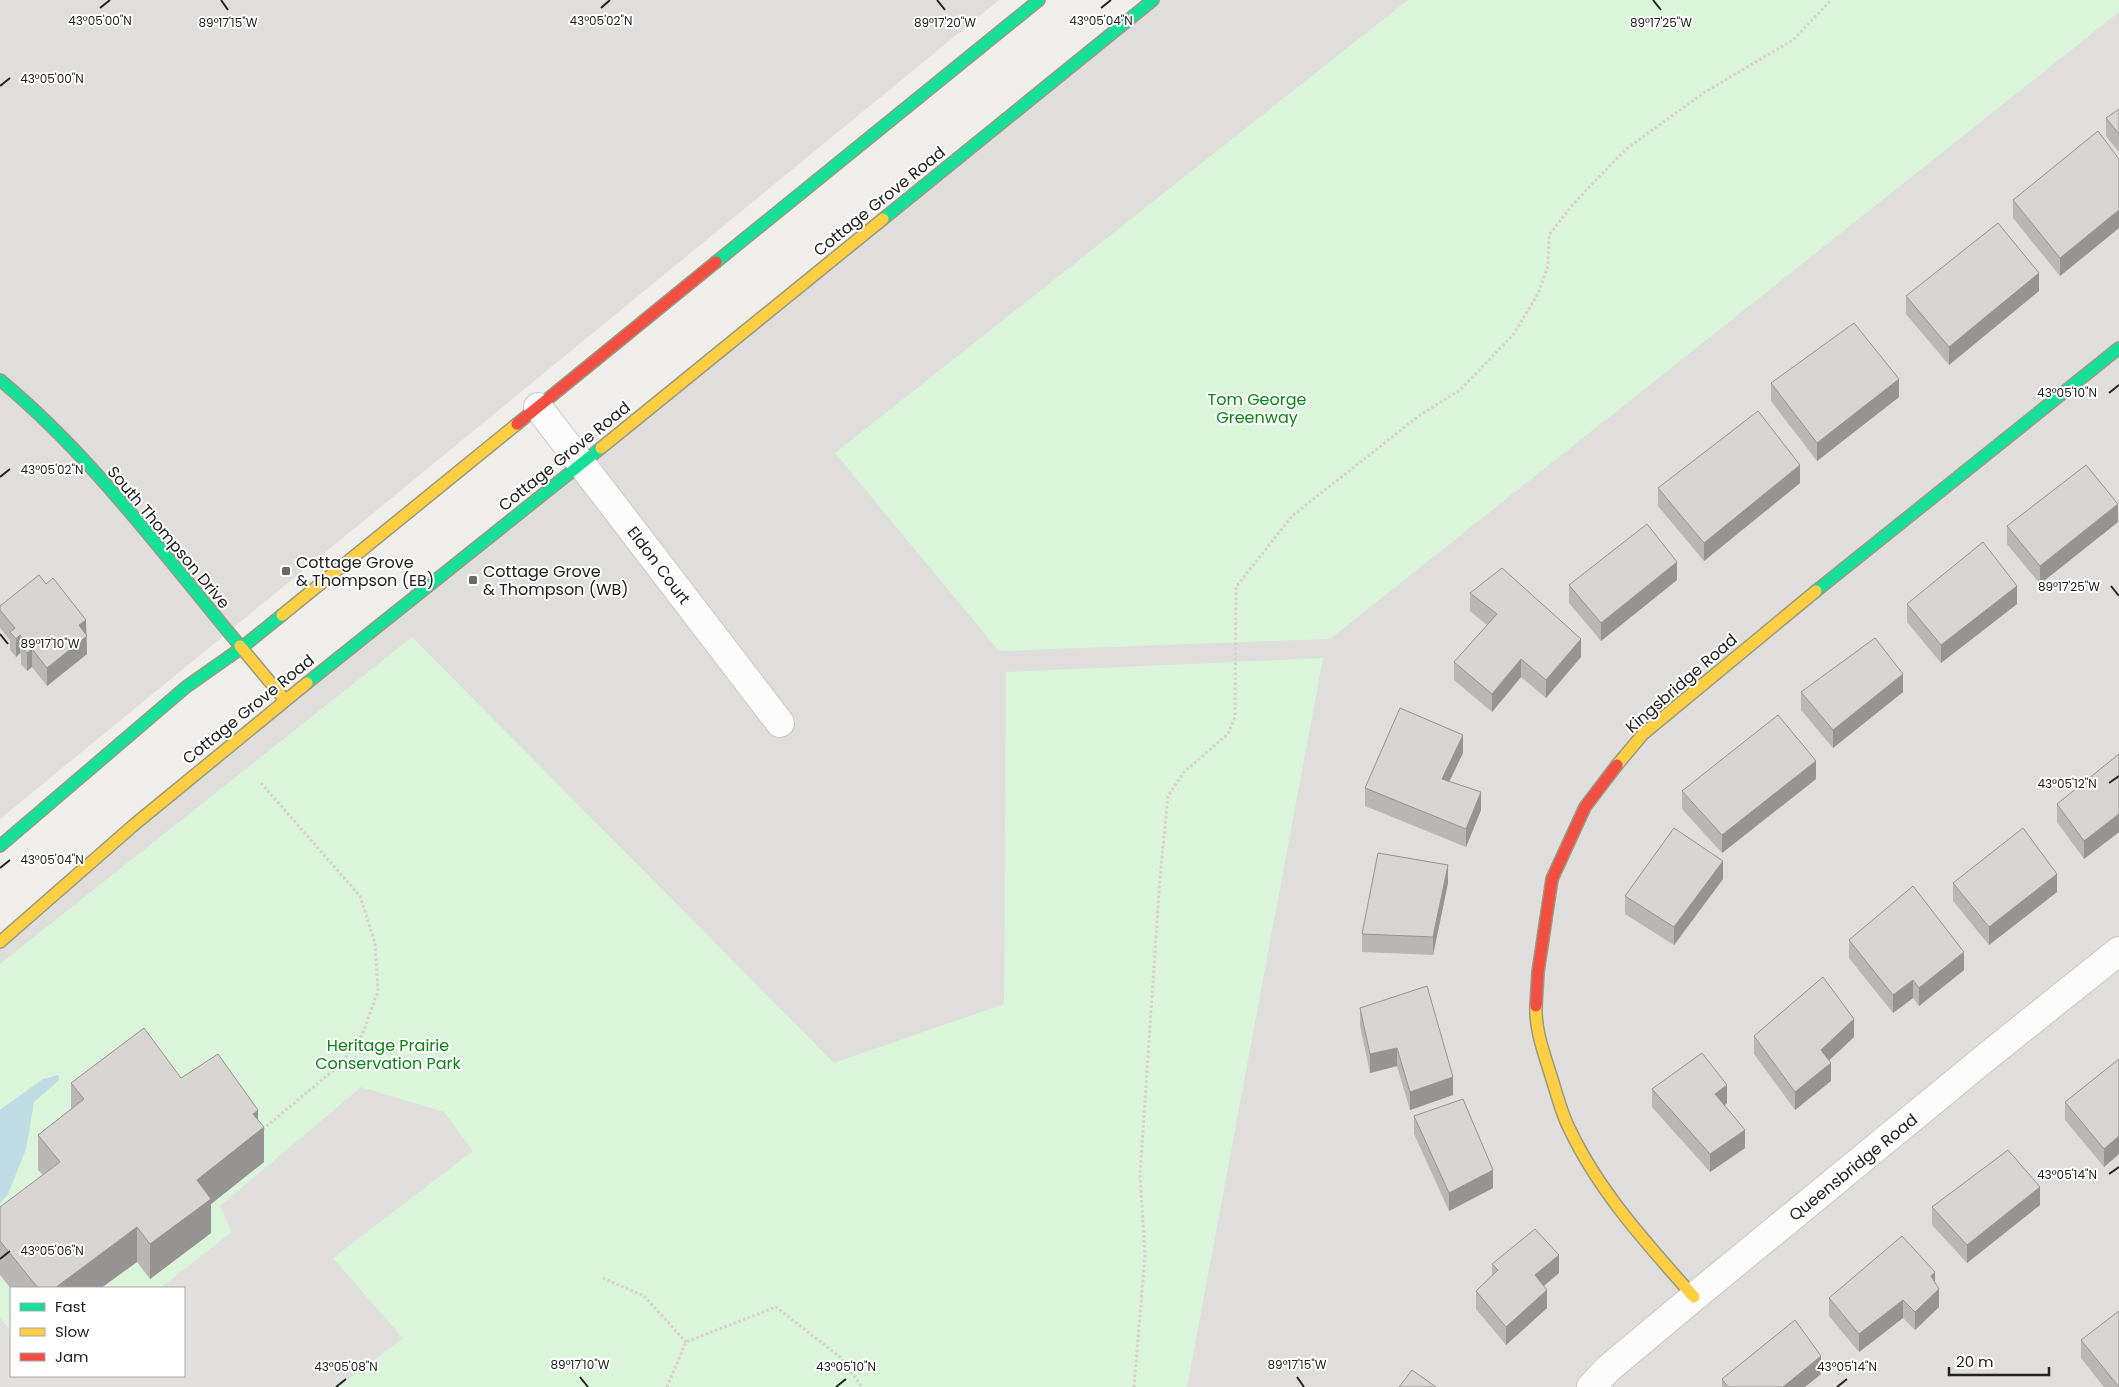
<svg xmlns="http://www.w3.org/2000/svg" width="2119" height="1387" viewBox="0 0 2119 1387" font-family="Poppins,sans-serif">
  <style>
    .residential { fill: #dfdedc; fill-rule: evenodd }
    .park { fill: #daf5da; fill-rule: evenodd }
    .parking { fill: #e0dfde }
    .water { fill: #bfdbe3 }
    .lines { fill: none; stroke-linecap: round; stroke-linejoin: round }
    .street-casing { stroke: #c9c8c7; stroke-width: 30 }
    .fast-casing { stroke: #999a82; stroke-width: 14 }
    .slow-casing { stroke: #999a82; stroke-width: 14 }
    .jam-casing { stroke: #999a82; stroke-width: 14 }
    .path { stroke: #dccecd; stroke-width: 3; stroke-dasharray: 2.5 2.5; stroke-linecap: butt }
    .street { stroke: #fdfcfc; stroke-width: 28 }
    .fast { stroke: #16e098; stroke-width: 11 }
    .slow { stroke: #ffcf43; stroke-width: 11 }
    .jam { stroke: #f24e42; stroke-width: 11 }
    .wall { fill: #b9b6b5 }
    .shaded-wall { fill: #969493 }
    .building { fill: #d7d4d2; stroke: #969493 }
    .ticks { fill: none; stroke: #222; stroke-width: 2 }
    .poi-dot { fill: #6a6968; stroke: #fff; stroke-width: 2 }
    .labels { text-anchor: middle; stroke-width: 4; stroke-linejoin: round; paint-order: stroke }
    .street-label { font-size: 16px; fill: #222; stroke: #fff }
    .park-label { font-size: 16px; fill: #0c8416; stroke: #fff }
    .poi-label { font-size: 16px; fill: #222; stroke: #fff; text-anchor: start }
    .ticks-label { font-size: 12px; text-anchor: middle; fill: #222; stroke: #fff; stroke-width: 4; stroke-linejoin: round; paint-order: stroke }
  </style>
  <rect width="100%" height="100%" fill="#f0eeeb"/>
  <!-- residential -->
  <g class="residential">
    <polygon points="0,0 999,0 0,819"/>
    <path d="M1153,0h966v1387h-2119v-445zM11,1288h173v88h-173z"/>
  </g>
  <!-- park -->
  <g class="park">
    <polygon points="1408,0 2119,0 2119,12 1330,639 999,651 835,453"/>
    <path d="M412,637l422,426 170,-59 2,-332 317,-14 -136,729h-1187v-423zM11,1288h173v88h-173z"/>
  </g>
  <!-- parking -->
  <polygon class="parking" points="361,1087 444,1112 473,1151 333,1258 403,1338 338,1387 0,1387 0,1318 11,1331 11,1376 184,1376 184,1288 160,1288 232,1232 220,1206"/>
  <!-- water -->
  <polygon class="water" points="58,1075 59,1080 34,1102 26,1149 8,1194 0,1204 0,1110 43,1079"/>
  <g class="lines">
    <defs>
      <g id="street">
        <polyline points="538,407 780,723"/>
        <polyline points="1591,1387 1609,1368 1694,1297 1990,1054 2119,951"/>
      </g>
      <g id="fast">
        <polyline points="883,219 1153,0"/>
        <polyline points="716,262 1039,0"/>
        <path d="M0,380c92,76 164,175 240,266"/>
        <polyline points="1816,591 2119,348"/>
        <polyline points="307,683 601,448"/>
        <polyline points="0,846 186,687 240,649 282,615"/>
      </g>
      <g id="slow">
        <polyline points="601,448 883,219"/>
        <polyline points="282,615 517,424"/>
        <polyline points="240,646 285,700"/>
        <polyline points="1617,765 1643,734 1816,591"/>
        <polyline points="0,942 135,824 307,683"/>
        <path d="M1536,1006c-1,24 8,47 15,70 6,18 10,37 19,54 30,63 78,115 124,167"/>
      </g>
      <g id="jam">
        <polyline points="517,424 716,262"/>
        <polyline points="1536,1006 1538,972 1552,879 1585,807 1617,765"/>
      </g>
    </defs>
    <!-- street casing -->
    <use href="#street" class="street-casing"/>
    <!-- fast casing -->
    <use href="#fast" class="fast-casing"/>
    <!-- slow casing -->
    <use href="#slow" class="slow-casing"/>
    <!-- jam casing -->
    <use href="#jam" class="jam-casing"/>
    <!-- path -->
    <g class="path">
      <polyline points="261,783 360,896 375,943 378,991 362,1035 341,1064 262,1130"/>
      <polyline points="603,1278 644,1296 686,1342"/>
      <polyline points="667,1387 686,1342 776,1307 840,1357 862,1387"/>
      <polyline points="1134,1387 1145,1256 1140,1175 1160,878 1168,796 1184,772 1228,734 1235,717 1236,587 1292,516 1420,415 1460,390 1513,335 1538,294 1548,266 1549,235 1574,203 1626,149 1705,92 1793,40 1831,0"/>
    </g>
    <!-- street -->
    <use href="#street" class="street"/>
    <!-- fast -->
    <use href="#fast" class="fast"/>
    <!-- slow -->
    <use href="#slow" class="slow"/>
    <!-- jam -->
    <use href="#jam" class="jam"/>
  </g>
  <!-- wall -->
  <g class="wall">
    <polygon points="2119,109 2119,152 2106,136 2106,118"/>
    <polygon points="2119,159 2119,228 2060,276 2013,218 2013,200"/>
    <polygon points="2039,291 1949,365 1906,314 1906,296"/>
    <polygon points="1771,383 1899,397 1817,461 1771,401"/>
    <polygon points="1800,483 1704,561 1658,506 1658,488"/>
    <polygon points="2118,522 2040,584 2007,544 2007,526"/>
    <polygon points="1677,580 1601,641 1569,603 1569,585"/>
    <polygon points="1470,593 1581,657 1546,698 1521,677 1492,712 1454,680 1454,662 1487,625 1470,611"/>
    <polygon points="1907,604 2017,604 1941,663 1907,622"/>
    <polygon points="0,606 86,634 87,654 47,686 32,667 27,671 21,664 21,654 20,653 16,657 10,650 10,640 0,628"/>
    <polygon points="1801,692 1903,692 1833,748 1801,710"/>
    <polygon points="1463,753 1449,781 1481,810 1466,847 1365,806 1365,788"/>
    <polygon points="2119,754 2119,832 2084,859 2057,822 2057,804"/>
    <polygon points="1816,779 1722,853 1682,809 1682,791"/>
    <polygon points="1723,879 1674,945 1625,914 1625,896"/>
    <polygon points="1448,883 1433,955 1362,952 1362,934"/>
    <polygon points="1953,883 2057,892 1989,945 1953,901"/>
    <polygon points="1849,940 1964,970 1919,1006 1913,998 1893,1013 1849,958"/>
    <polygon points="1360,1008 1453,1095 1410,1110 1397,1066 1370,1073 1360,1026"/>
    <polygon points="1754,1036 1854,1037 1829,1060 1831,1081 1795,1110 1754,1054"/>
    <polygon points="2119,1059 2119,1154 2104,1167 2065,1120 2065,1102"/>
    <polygon points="181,1078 258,1120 264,1162 211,1204 211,1233 150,1279 137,1262 101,1288 11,1288 11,1289 0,1275 0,1207 43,1175 38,1170 38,1135 71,1110 71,1083"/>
    <polygon points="1652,1089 1727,1103 1725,1105 1745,1148 1710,1172 1652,1107"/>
    <polygon points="1414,1116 1493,1188 1449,1211 1414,1134"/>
    <polygon points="2040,1205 1967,1263 1932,1225 1932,1207"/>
    <polygon points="1492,1264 1559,1273 1544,1286 1547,1308 1506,1345 1476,1309 1476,1291 1492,1275"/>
    <polygon points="1935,1282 1939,1307 1915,1330 1903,1318 1859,1352 1829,1316 1829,1298"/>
    <polygon points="2081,1340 2119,1387 2104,1387 2081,1358"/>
    <polygon points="1821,1374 1805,1387 1722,1387 1722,1379"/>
  </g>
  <!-- shaded-wall -->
  <g class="shaded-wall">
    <polygon points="2119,210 2119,228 2060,276 2060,258"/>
    <polygon points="2039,273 2039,291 1949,365 1949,347"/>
    <polygon points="1899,379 1899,397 1817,461 1817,443"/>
    <polygon points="1800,465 1800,483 1704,561 1704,543"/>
    <polygon points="2118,504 2118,522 2040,584 2040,566"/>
    <polygon points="1677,562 1677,580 1601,641 1601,623"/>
    <polygon points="2017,586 2017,604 1941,663 1941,645"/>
    <polygon points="86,620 87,654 47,686 47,668 79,625"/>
    <polygon points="20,635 20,653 16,657 16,639"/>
    <polygon points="1581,639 1581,657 1546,698 1546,680"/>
    <polygon points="32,649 32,667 27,671 27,653"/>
    <polygon points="1521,659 1521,677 1492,712 1492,694"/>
    <polygon points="1903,674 1903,692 1833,748 1833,730"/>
    <polygon points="1463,735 1463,753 1442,797 1442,779"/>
    <polygon points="1816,761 1816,779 1722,853 1722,835"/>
    <polygon points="1481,792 1481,810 1466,847 1466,829"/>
    <polygon points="2119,814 2119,832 2084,859 2084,841"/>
    <polygon points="1723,861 1723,879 1674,945 1674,927"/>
    <polygon points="1448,865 1448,883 1433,955 1433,937"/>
    <polygon points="2057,874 2057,892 1989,945 1989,927"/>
    <polygon points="1964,952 1964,970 1919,1006 1919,988"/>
    <polygon points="1913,980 1913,998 1893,1013 1893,995"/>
    <polygon points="1854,1019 1854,1037 1821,1068 1821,1050"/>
    <polygon points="1397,1048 1397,1066 1370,1073 1370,1054"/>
    <polygon points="1831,1063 1831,1081 1795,1110 1795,1092"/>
    <polygon points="1453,1077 1453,1095 1410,1110 1410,1092"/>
    <polygon points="1727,1085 1727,1103 1715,1112 1715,1094"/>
    <polygon points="258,1110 258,1131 264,1127 264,1162 211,1204 211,1233 150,1279 150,1244 197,1180 253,1114"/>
    <polygon points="1745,1130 1745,1148 1710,1172 1710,1154"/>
    <polygon points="2119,1136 2119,1154 2104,1167 2104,1149"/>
    <polygon points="1493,1170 1493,1188 1449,1211 1449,1193"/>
    <polygon points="2040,1187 2040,1205 1967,1263 1967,1245"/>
    <polygon points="137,1227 137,1262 101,1288 55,1288"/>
    <polygon points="1559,1255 1559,1273 1535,1293 1535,1275"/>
    <polygon points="1935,1272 1935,1290 1931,1276"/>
    <polygon points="1939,1289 1939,1307 1915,1330 1915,1312"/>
    <polygon points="1547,1290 1547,1308 1506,1345 1506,1327"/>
    <polygon points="1903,1300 1903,1318 1859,1352 1859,1334"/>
    <polygon points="1821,1356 1821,1374 1805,1387 1783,1387"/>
  </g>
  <!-- building -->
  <g class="building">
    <polygon points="2119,109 2119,134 2106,118"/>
    <polygon points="2098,131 2119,159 2119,210 2060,258 2013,200"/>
    <polygon points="1998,223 2039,273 1949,347 1906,296"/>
    <polygon points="1854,323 1899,379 1817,443 1771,383"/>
    <polygon points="1758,411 1800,465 1704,543 1658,488"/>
    <polygon points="2086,465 2118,504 2040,566 2007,526"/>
    <polygon points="1647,524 1677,562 1601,623 1569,585"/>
    <polygon points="1983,542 2017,586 1941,645 1907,604"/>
    <polygon points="1502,568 1581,639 1546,680 1521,659 1492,694 1454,662 1497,614 1470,593"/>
    <polygon points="39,575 46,584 53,578 86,620 79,625 87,636 47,668 32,649 27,653 21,646 26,642 20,635 16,639 10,632 15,628 0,610 0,606"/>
    <polygon points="1875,638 1903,674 1833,730 1801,692"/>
    <polygon points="1400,708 1463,735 1442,779 1481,792 1466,829 1365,788"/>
    <polygon points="1778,715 1816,761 1722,835 1682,791"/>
    <polygon points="2119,754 2119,814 2084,841 2057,804"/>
    <polygon points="1674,828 1723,861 1674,927 1625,896"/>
    <polygon points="2023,828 2057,874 1989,927 1953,883"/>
    <polygon points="1378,853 1448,865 1433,937 1362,934"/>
    <polygon points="1913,886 1964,952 1919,988 1913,980 1893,995 1849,940"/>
    <polygon points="1823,977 1854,1019 1821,1050 1831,1063 1795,1092 1754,1036"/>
    <polygon points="1427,986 1453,1077 1410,1092 1397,1048 1370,1054 1360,1008"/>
    <polygon points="144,1028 181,1078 218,1054 258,1110 253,1114 264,1127 197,1180 211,1199 150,1244 137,1227 55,1288 38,1288 0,1241 0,1207 60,1162 38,1135 84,1099 71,1083"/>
    <polygon points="1702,1053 1727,1085 1715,1094 1745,1130 1710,1154 1652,1089"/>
    <polygon points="2119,1059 2119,1136 2104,1149 2065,1102"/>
    <polygon points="1463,1099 1493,1170 1449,1193 1414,1116"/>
    <polygon points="2008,1150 2040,1187 1967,1245 1932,1207"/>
    <polygon points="1535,1229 1559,1255 1535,1275 1547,1290 1506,1327 1476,1291 1498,1270 1492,1264"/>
    <polygon points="1902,1236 1935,1272 1931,1276 1939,1289 1915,1312 1903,1300 1859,1334 1829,1298"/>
    <polygon points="2119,1311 2119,1387 2081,1340"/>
    <polygon points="1795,1320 1821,1356 1783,1387 1728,1387 1722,1379"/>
    <polygon points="1412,1370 1436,1387 1399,1387"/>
  </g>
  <!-- ticks -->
  <path class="ticks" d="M221,0l7,10M937,0l8,10M1653,0l8,10M100,8l10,-8M601,8l9,-8M1101,8l10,-8M0,86l10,-8M2109,393l10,-8M0,477l10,-8M2111,586l8,10M0,634l8,10M2109,783l10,-7M0,868l10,-8M2109,1174l10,-7M0,1259l10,-8M580,1377l8,10M1297,1377l7,10M336,1387l10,-8M836,1387l10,-8M1837,1387l10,-8"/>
  <!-- markers -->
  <g class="poi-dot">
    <rect x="281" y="566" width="10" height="10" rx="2.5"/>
    <rect x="468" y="575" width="10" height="10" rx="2.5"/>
  </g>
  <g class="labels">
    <!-- street labels -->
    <g class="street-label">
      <text transform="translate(879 201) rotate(-39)" y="6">Cottage Grove Road</text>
      <text transform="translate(564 456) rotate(-39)" y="6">Cottage Grove Road</text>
      <text transform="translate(169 537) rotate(50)" y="6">South Thompson Drive</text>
      <text transform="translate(659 565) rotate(53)" y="6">Eldon Court</text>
      <text transform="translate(1681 683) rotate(-41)" y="6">Kingsbridge Road</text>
      <text transform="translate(248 709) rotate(-39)" y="6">Cottage Grove Road</text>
      <text transform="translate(1853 1167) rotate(-39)" y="6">Queensbridge Road</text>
    </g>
    <!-- park labels -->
    <g class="park-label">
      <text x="1257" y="405">Tom George<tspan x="1257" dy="18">Greenway</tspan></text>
      <text x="388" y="1051">Heritage Prairie<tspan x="388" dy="18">Conservation Park</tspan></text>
    </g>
    <!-- poi labels -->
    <g class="poi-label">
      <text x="296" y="568">Cottage Grove<tspan x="296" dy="18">&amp; Thompson (EB)</tspan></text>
      <text x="483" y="577">Cottage Grove<tspan x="483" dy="18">&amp; Thompson (WB)</tspan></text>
    </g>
  </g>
  <g class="ticks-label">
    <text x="100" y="25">43°05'00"N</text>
    <text x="601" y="25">43°05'02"N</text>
    <text x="1101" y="25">43°05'04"N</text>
    <text x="228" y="27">89°17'15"W</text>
    <text x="945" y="27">89°17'20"W</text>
    <text x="1661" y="27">89°17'25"W</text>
    <text x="52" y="83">43°05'00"N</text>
    <text x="2067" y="397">43°05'10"N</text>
    <text x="52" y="474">43°05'02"N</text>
    <text x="2069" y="591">89°17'25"W</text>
    <text x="50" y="648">89°17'10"W</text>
    <text x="2067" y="788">43°05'12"N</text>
    <text x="52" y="864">43°05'04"N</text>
    <text x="2067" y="1179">43°05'14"N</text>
    <text x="52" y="1255">43°05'06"N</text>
    <text x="580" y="1369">89°17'10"W</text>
    <text x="1297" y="1369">89°17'15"W</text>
    <text x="346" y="1371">43°05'08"N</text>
    <text x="846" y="1371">43°05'10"N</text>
    <text x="1847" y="1371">43°05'14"N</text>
  </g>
  <!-- legend -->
  <rect x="10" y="1287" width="175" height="90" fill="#ffffff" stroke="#a7a7a7"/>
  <rect x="20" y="1303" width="25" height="8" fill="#16e098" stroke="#a7a7a7"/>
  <text x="55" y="1312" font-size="15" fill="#222222">Fast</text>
  <rect x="20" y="1328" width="25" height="8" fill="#ffcf43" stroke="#a7a7a7"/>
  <text x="55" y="1337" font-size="15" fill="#222222">Slow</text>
  <rect x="20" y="1353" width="25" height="8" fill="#f24e42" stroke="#a7a7a7"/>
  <text x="55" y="1362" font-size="15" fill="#222222">Jam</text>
  <!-- scale -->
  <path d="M1949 1367v8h100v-8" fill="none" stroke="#222222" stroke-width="2.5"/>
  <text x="1956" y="1367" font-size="15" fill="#222222" stroke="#ffffff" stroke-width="4" paint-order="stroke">20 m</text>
</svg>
